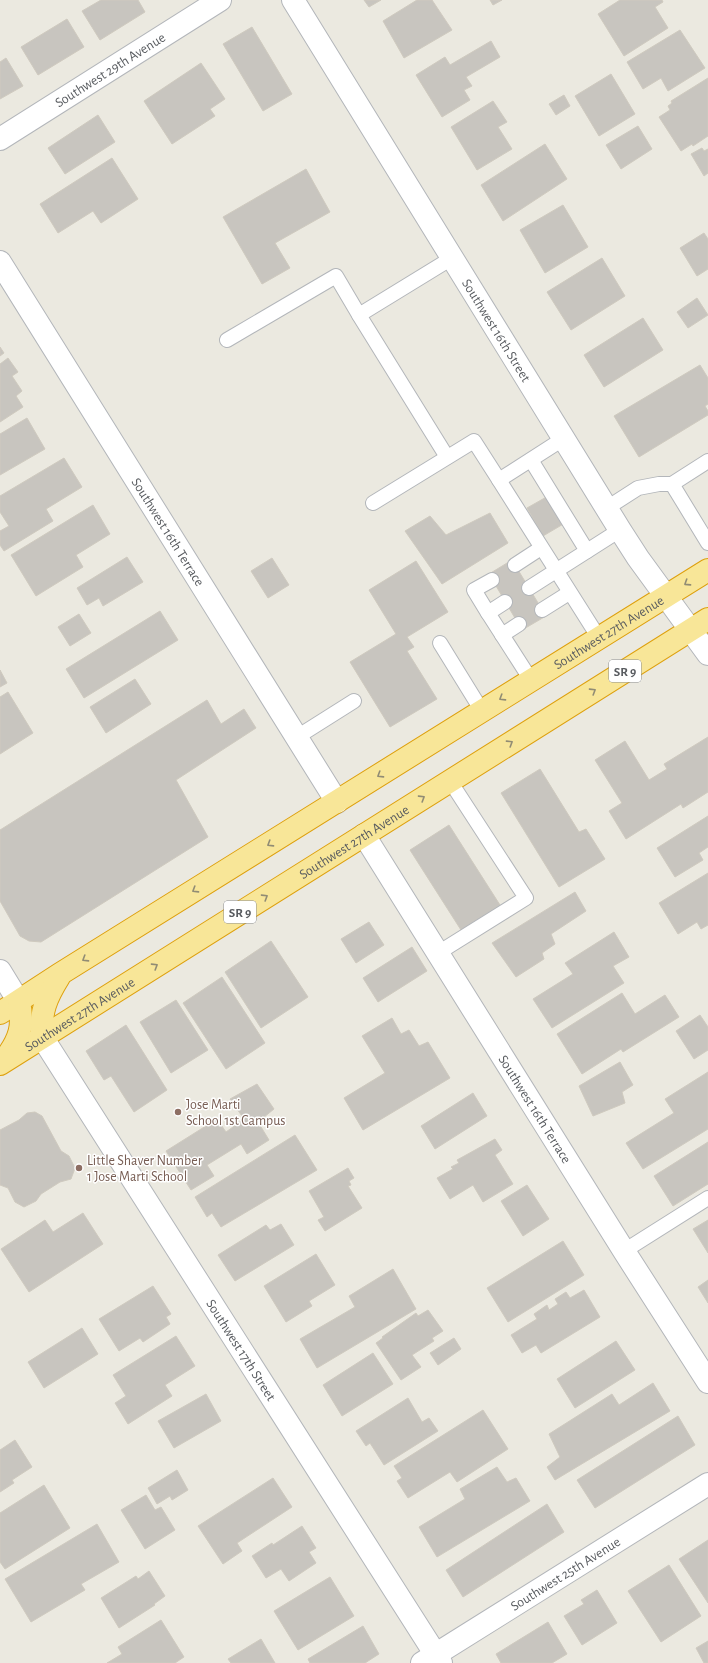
<svg xmlns="http://www.w3.org/2000/svg" width="708" height="1663" viewBox="0 0 708 1663" font-family="'Alegreya Sans',sans-serif">
  <style>
    .building { fill: #c8c5bf; stroke: #cfcabf }
    .lines { fill: none; stroke-linecap: round; stroke-linejoin: round }
    .service-casing { stroke: #b3b6ba; stroke-width: 16 }
    .minor-casing { stroke: #b3b6ba; stroke-width: 24 }
    .tertiary-casing { stroke: #b3b6ba; stroke-width: 24 }
    .trunk-casing { stroke: #dea00d; stroke-width: 24 }
    .service { stroke: #fff; stroke-width: 14 }
    .minor { stroke: #fff; stroke-width: 22 }
    .tertiary { stroke: #fff; stroke-width: 22 }
    .trunk { stroke: #f8e698; stroke-width: 22 }
    .oneway { stroke: #918c74 }
    .education-dot { fill: #8d6e63; stroke: #fff; stroke-width: 1.5 }
    .labels { text-anchor: middle; stroke-width: 3; stroke-linejoin: round; paint-order: stroke }
    .shield { fill: #fff; stroke: #8b8d90; stroke-width: 1 }
    .shield-label { font-size: 13px; font-weight: bold; fill: #595c60 }
    .street-label { font-size: 14px; fill: #595c60; stroke: #fff }
    .education-label { font-size: 14px; fill: #785e54; stroke: #fff; text-anchor: start }
  </style>
  <rect width="100%" height="100%" fill="#ebe9e0"/>
  <!-- building -->
  <g class="building">
    <polygon points="101,0 138,0 145,12 100,40 82,11"/>
    <polygon points="364,0 381,0 369,7"/>
    <polygon points="417,0 432,0 452,30 404,58 383,21"/>
    <polygon points="490,0 502,0 493,5"/>
    <polygon points="620,0 662,0 663,2 655,7 668,28 624,56 598,14"/>
    <polygon points="67,19 84,47 38,75 21,47"/>
    <polygon points="252,27 292,94 263,111 223,44"/>
    <polygon points="680,30 705,68 668,91 661,78 643,89 627,62"/>
    <polygon points="491,41 500,57 466,77 472,86 464,90 470,100 442,117 416,75 445,57 450,65"/>
    <polygon points="6,58 23,86 0,99 0,62"/>
    <polygon points="201,63 225,99 210,109 215,116 172,144 144,101"/>
    <polygon points="611,74 635,114 599,136 575,96"/>
    <polygon points="708,78 708,136 693,146 692,144 681,151 659,117 670,110 668,106 672,103 671,101"/>
    <polygon points="564,95 570,106 556,115 549,104"/>
    <polygon points="493,101 507,122 498,127 512,149 477,170 451,127"/>
    <polygon points="98,115 115,142 65,174 48,148"/>
    <polygon points="638,126 652,149 621,169 606,145"/>
    <polygon points="545,144 567,179 503,221 481,185"/>
    <polygon points="702,148 704,151 708,149 708,173 704,176 691,154"/>
    <polygon points="112,158 138,199 101,223 93,211 58,233 40,204"/>
    <polygon points="306,169 330,212 275,243 290,268 262,284 223,217"/>
    <polygon points="563,205 588,247 545,273 520,230"/>
    <polygon points="704,233 708,239 708,269 697,276 680,248"/>
    <polygon points="602,258 625,296 571,330 547,292"/>
    <polygon points="697,298 708,315 688,328 677,312"/>
    <polygon points="643,318 663,350 604,387 584,355"/>
    <polygon points="0,347 4,353 0,356"/>
    <polygon points="8,358 18,372 12,376 22,391 16,396 23,407 0,422 0,364"/>
    <polygon points="700,365 708,378 708,404 705,406 708,411 708,415 639,457 614,416"/>
    <polygon points="27,418 45,449 0,475 0,434"/>
    <polygon points="64,458 82,487 46,509 53,521 4,551 0,545 0,531 9,526 0,512 0,496"/>
    <polygon points="550,495 565,523 543,536 527,508"/>
    <polygon points="93,505 110,534 76,555 83,567 36,596 11,555"/>
    <polygon points="490,513 508,543 442,584 405,531 430,516 446,535"/>
    <polygon points="127,557 143,582 103,606 99,598 87,605 77,588"/>
    <polygon points="272,558 289,585 268,598 251,571"/>
    <polygon points="512,560 546,616 522,630 489,574"/>
    <polygon points="416,561 448,612 407,637 414,647 407,651 437,699 390,727 350,662 396,634 369,590"/>
    <polygon points="160,611 178,640 84,698 66,669"/>
    <polygon points="79,614 91,633 70,646 58,627"/>
    <polygon points="0,670 7,683 0,687"/>
    <polygon points="135,679 151,704 106,733 90,707"/>
    <polygon points="8,692 33,733 0,754 0,697"/>
    <polygon points="207,700 221,724 244,709 256,728 176,780 208,837 41,942 29,941 20,936 0,901 0,830"/>
    <polygon points="708,737 708,792 683,808 681,804 626,839 609,811 622,803 595,760 625,741 649,780 667,769 664,764"/>
    <polygon points="540,769 579,832 586,829 605,859 559,887 501,793"/>
    <polygon points="708,816 708,847 699,853 703,860 675,877 657,848"/>
    <polygon points="449,825 500,905 461,930 410,850"/>
    <polygon points="708,873 708,925 701,929 697,922 678,934 659,903"/>
    <polygon points="575,892 586,911 551,934 555,944 542,953 544,959 516,977 492,943"/>
    <polygon points="369,922 384,945 356,963 341,939"/>
    <polygon points="614,932 629,957 613,966 624,983 552,1028 533,999 573,974 565,963"/>
    <polygon points="271,941 308,997 261,1028 225,972"/>
    <polygon points="412,947 427,971 378,1002 363,978"/>
    <polygon points="222,977 265,1043 226,1069 183,1003"/>
    <polygon points="622,993 635,1014 665,995 679,1017 623,1052 621,1049 582,1074 557,1034"/>
    <polygon points="176,1000 208,1050 171,1073 140,1022"/>
    <polygon points="700,1015 708,1027 708,1050 694,1059 676,1031"/>
    <polygon points="392,1018 401,1034 409,1030 419,1046 428,1042 450,1078 363,1130 344,1098 385,1073 362,1036"/>
    <polygon points="126,1025 167,1090 134,1112 111,1076 104,1080 86,1051"/>
    <polygon points="620,1062 633,1085 622,1092 625,1103 593,1116 579,1086"/>
    <polygon points="708,1072 708,1129 643,1169 626,1143 674,1113 665,1099"/>
    <polygon points="257,1084 274,1109 258,1122 269,1140 247,1154 241,1144 207,1165 214,1176 191,1190 166,1151 217,1119 226,1132 244,1119 230,1099"/>
    <polygon points="473,1093 487,1116 435,1149 421,1126"/>
    <polygon points="35,1112 42,1116 61,1151 69,1156 75,1168 71,1179 60,1182 41,1194 36,1201 24,1207 15,1202 8,1188 0,1185 0,1130 19,1120 27,1113"/>
    <polygon points="295,1135 317,1170 221,1227 212,1213 207,1217 195,1197"/>
    <polygon points="495,1139 502,1150 495,1155 513,1184 483,1202 473,1185 450,1199 437,1178 453,1169 451,1167 459,1163 457,1160"/>
    <polygon points="708,1142 708,1184 673,1206 654,1176"/>
    <polygon points="348,1168 354,1178 349,1181 351,1185 348,1186 362,1208 325,1231 318,1220 324,1217 309,1191"/>
    <polygon points="527,1185 549,1219 523,1236 501,1201"/>
    <polygon points="83,1213 103,1244 29,1292 1,1249 45,1220 53,1232"/>
    <polygon points="708,1220 708,1253 693,1229"/>
    <polygon points="281,1224 294,1245 235,1281 218,1255 266,1225 270,1230"/>
    <polygon points="563,1241 584,1275 508,1322 487,1288"/>
    <polygon points="316,1254 335,1285 309,1301 312,1306 286,1322 264,1286"/>
    <polygon points="393,1269 416,1309 317,1368 300,1339 355,1307 349,1296"/>
    <polygon points="708,1280 708,1303 698,1287"/>
    <polygon points="153,1286 171,1314 166,1317 170,1324 143,1342 140,1338 119,1351 99,1319"/>
    <polygon points="584,1290 600,1317 541,1353 536,1345 522,1353 511,1335 537,1319 534,1314 547,1305 549,1310 558,1304 555,1299 566,1292 570,1298"/>
    <polygon points="428,1310 443,1331 432,1338 434,1341 412,1355 421,1367 401,1380 376,1343 383,1338 382,1337 416,1313 418,1316"/>
    <polygon points="82,1328 98,1354 44,1388 28,1362"/>
    <polygon points="176,1336 195,1366 165,1385 172,1396 128,1424 115,1403 126,1396 113,1375"/>
    <polygon points="454,1338 461,1349 438,1365 430,1353"/>
    <polygon points="616,1341 635,1370 575,1408 557,1379"/>
    <polygon points="373,1353 393,1384 342,1416 323,1385"/>
    <polygon points="653,1383 670,1411 555,1480 547,1467 560,1457 549,1434 612,1394 619,1405"/>
    <polygon points="206,1394 221,1421 174,1448 158,1421"/>
    <polygon points="408,1398 422,1422 429,1418 438,1431 384,1465 370,1443 366,1446 356,1431"/>
    <polygon points="483,1410 508,1449 457,1482 450,1472 408,1498 397,1481 402,1478 394,1466"/>
    <polygon points="678,1416 695,1445 595,1508 577,1480"/>
    <polygon points="15,1440 32,1467 12,1480 14,1483 0,1492 0,1450"/>
    <polygon points="497,1467 507,1482 516,1478 530,1501 437,1557 419,1527 465,1499 460,1489"/>
    <polygon points="177,1470 188,1490 172,1500 170,1496 157,1504 148,1488"/>
    <polygon points="273,1478 292,1507 237,1543 242,1551 223,1564 198,1526"/>
    <polygon points="44,1485 70,1528 5,1569 0,1562 0,1513"/>
    <polygon points="146,1495 155,1510 161,1507 175,1530 145,1549 121,1510"/>
    <polygon points="547,1504 564,1532 463,1597 446,1570"/>
    <polygon points="97,1524 119,1562 81,1584 85,1590 31,1622 5,1579"/>
    <polygon points="302,1526 316,1548 309,1552 316,1563 289,1581 281,1569 266,1578 252,1556 272,1543 273,1545"/>
    <polygon points="708,1540 708,1603 679,1559"/>
    <polygon points="669,1565 701,1616 661,1642 628,1591"/>
    <polygon points="149,1571 165,1596 154,1604 155,1605 119,1628 101,1598 136,1576 138,1579"/>
    <polygon points="330,1577 354,1616 298,1650 274,1611"/>
    <polygon points="597,1590 617,1623 582,1645 564,1616 584,1604 581,1600"/>
    <polygon points="161,1620 184,1657 175,1663 107,1663 122,1654 118,1647"/>
    <polygon points="548,1622 567,1654 552,1663 501,1663 496,1654"/>
    <polygon points="363,1626 379,1654 365,1663 310,1663 308,1659"/>
    <polygon points="261,1639 275,1663 231,1663 228,1659"/>
    <polygon points="708,1641 708,1663 704,1663 696,1648"/>
  </g>
  <g class="lines">
    <defs>
      <g id="service">
        <polyline points="359,315 447,457"/>
        <polyline points="227,340 336,276 359,315 452,258"/>
        <polyline points="563,439 499,480 599,638"/>
        <polyline points="531,460 587,551"/>
        <polyline points="672,484 708,543"/>
        <polyline points="373,503 474,441 499,480"/>
        <polyline points="607,508 638,488 659,484 672,484 708,461"/>
        <polyline points="515,565 541,548"/>
        <polyline points="529,588 620,530"/>
        <polyline points="505,602 488,613 531,680"/>
        <polyline points="542,610 569,593"/>
        <polyline points="488,613 474,590 492,580"/>
        <polyline points="502,635 519,624"/>
        <polyline points="440,643 482,711"/>
        <polyline points="297,737 354,701"/>
        <polyline points="438,953 526,898 450,781"/>
        <polyline points="624,1251 708,1198"/>
      </g>
      <g id="minor">
        <path id="s1" d="M0,139l220,-139"/>
        <path id="s2" d="M0,262l337,540"/>
        <path id="s3" d="M364,835l260,416 84,131"/>
        <polyline points="0,971 19,1002"/>
        <path id="s4" d="M42,1037l399,626"/>
        <path id="s5" d="M422,1663l286,-179"/>
      </g>
      <g id="tertiary">
        <path id="s6" d="M293,0l327,530 18,28 70,96"/>
      </g>
      <g id="trunk">
        <path id="s7" d="M0,1013l60,-39 648,-404"/>
        <path d="M42,1037c-2,-25 4,-39 17,-60"/>
        <path d="M5,1059c15,-20 19,-33 14,-57"/>
        <path id="s8" d="M0,1064l708,-445"/>
      </g>
    </defs>
    <!-- service casing -->
    <use href="#service" class="service-casing"/>
    <!-- minor casing -->
    <use href="#minor" class="minor-casing"/>
    <!-- tertiary casing -->
    <use href="#tertiary" class="tertiary-casing"/>
    <!-- trunk casing -->
    <use href="#trunk" class="trunk-casing"/>
    <!-- service -->
    <use href="#service" class="service"/>
    <!-- minor -->
    <use href="#minor" class="minor"/>
    <!-- tertiary -->
    <use href="#tertiary" class="tertiary"/>
    <!-- trunk -->
    <use href="#trunk" class="trunk"/>
  </g>
  <!-- one-way arrows -->
  <defs><path id="oneway-chevron" d="M-2-3.5L2.5 0L-2 3.5" fill="none" stroke-width="1.6" stroke-linecap="round" stroke-linejoin="round"/></defs>
  <g class="oneway">
    <use href="#oneway-chevron" transform="translate(687 583) rotate(147)"/>
    <use href="#oneway-chevron" transform="translate(593 691) rotate(-32)"/>
    <use href="#oneway-chevron" transform="translate(502 698) rotate(148)"/>
    <use href="#oneway-chevron" transform="translate(510 743) rotate(-32)"/>
    <use href="#oneway-chevron" transform="translate(380 775) rotate(148)"/>
    <use href="#oneway-chevron" transform="translate(422 798) rotate(-32)"/>
    <use href="#oneway-chevron" transform="translate(270 844) rotate(148)"/>
    <use href="#oneway-chevron" transform="translate(195 890) rotate(148)"/>
    <use href="#oneway-chevron" transform="translate(265 897) rotate(-32)"/>
    <use href="#oneway-chevron" transform="translate(85 959) rotate(148)"/>
    <use href="#oneway-chevron" transform="translate(155 966) rotate(-32)"/>
  </g>
  <!-- markers -->
  <g class="education-dot">
    <circle cx="178" cy="1112" r="4"/>
    <circle cx="79" cy="1168" r="4"/>
  </g>
  <g class="labels">
    <!-- shield labels -->
    <g class="shield">
      <rect x="609" y="660" width="32" height="22" rx="3"/>
      <rect x="224" y="901" width="32" height="22" rx="3"/>
    </g>
    <g class="shield-label">
      <text x="625" y="676">SR 9</text>
      <text x="240" y="917">SR 9</text>
    </g>
    <!-- street labels -->
    <g class="street-label">
      <text dy="5" stroke="none"><textPath href="#s1" startOffset="130">Southwest 29th Avenue</textPath></text>
      <text dy="5" stroke="none"><textPath href="#s6" startOffset="388">Southwest 16th Street</textPath></text>
      <text dy="5" stroke="none"><textPath href="#s2" startOffset="318">Southwest 16th Terrace</textPath></text>
      <text dy="5" stroke="none"><textPath href="#s7" startOffset="718">Southwest 27th Avenue</textPath></text>
      <text dy="5" stroke="none"><textPath href="#s8" startOffset="418">Southwest 27th Avenue</textPath></text>
      <text dy="5" stroke="none"><textPath href="#s8" startOffset="94">Southwest 27th Avenue</textPath></text>
      <text dy="5" stroke="none"><textPath href="#s3" startOffset="323">Southwest 16th Terrace</textPath></text>
      <text dy="5" stroke="none"><textPath href="#s4" startOffset="371">Southwest 17th Street</textPath></text>
      <text dy="5" stroke="none"><textPath href="#s5" startOffset="169">Southwest 25th Avenue</textPath></text>
    </g>
    <!-- education labels -->
    <g class="education-label">
      <text x="186" y="1109">Jose Marti<tspan x="186" dy="16">School 1st Campus</tspan></text>
      <text x="87" y="1165">Little Shaver Number<tspan x="87" dy="16">1 Jose Marti School</tspan></text>
    </g>
  </g>
</svg>
